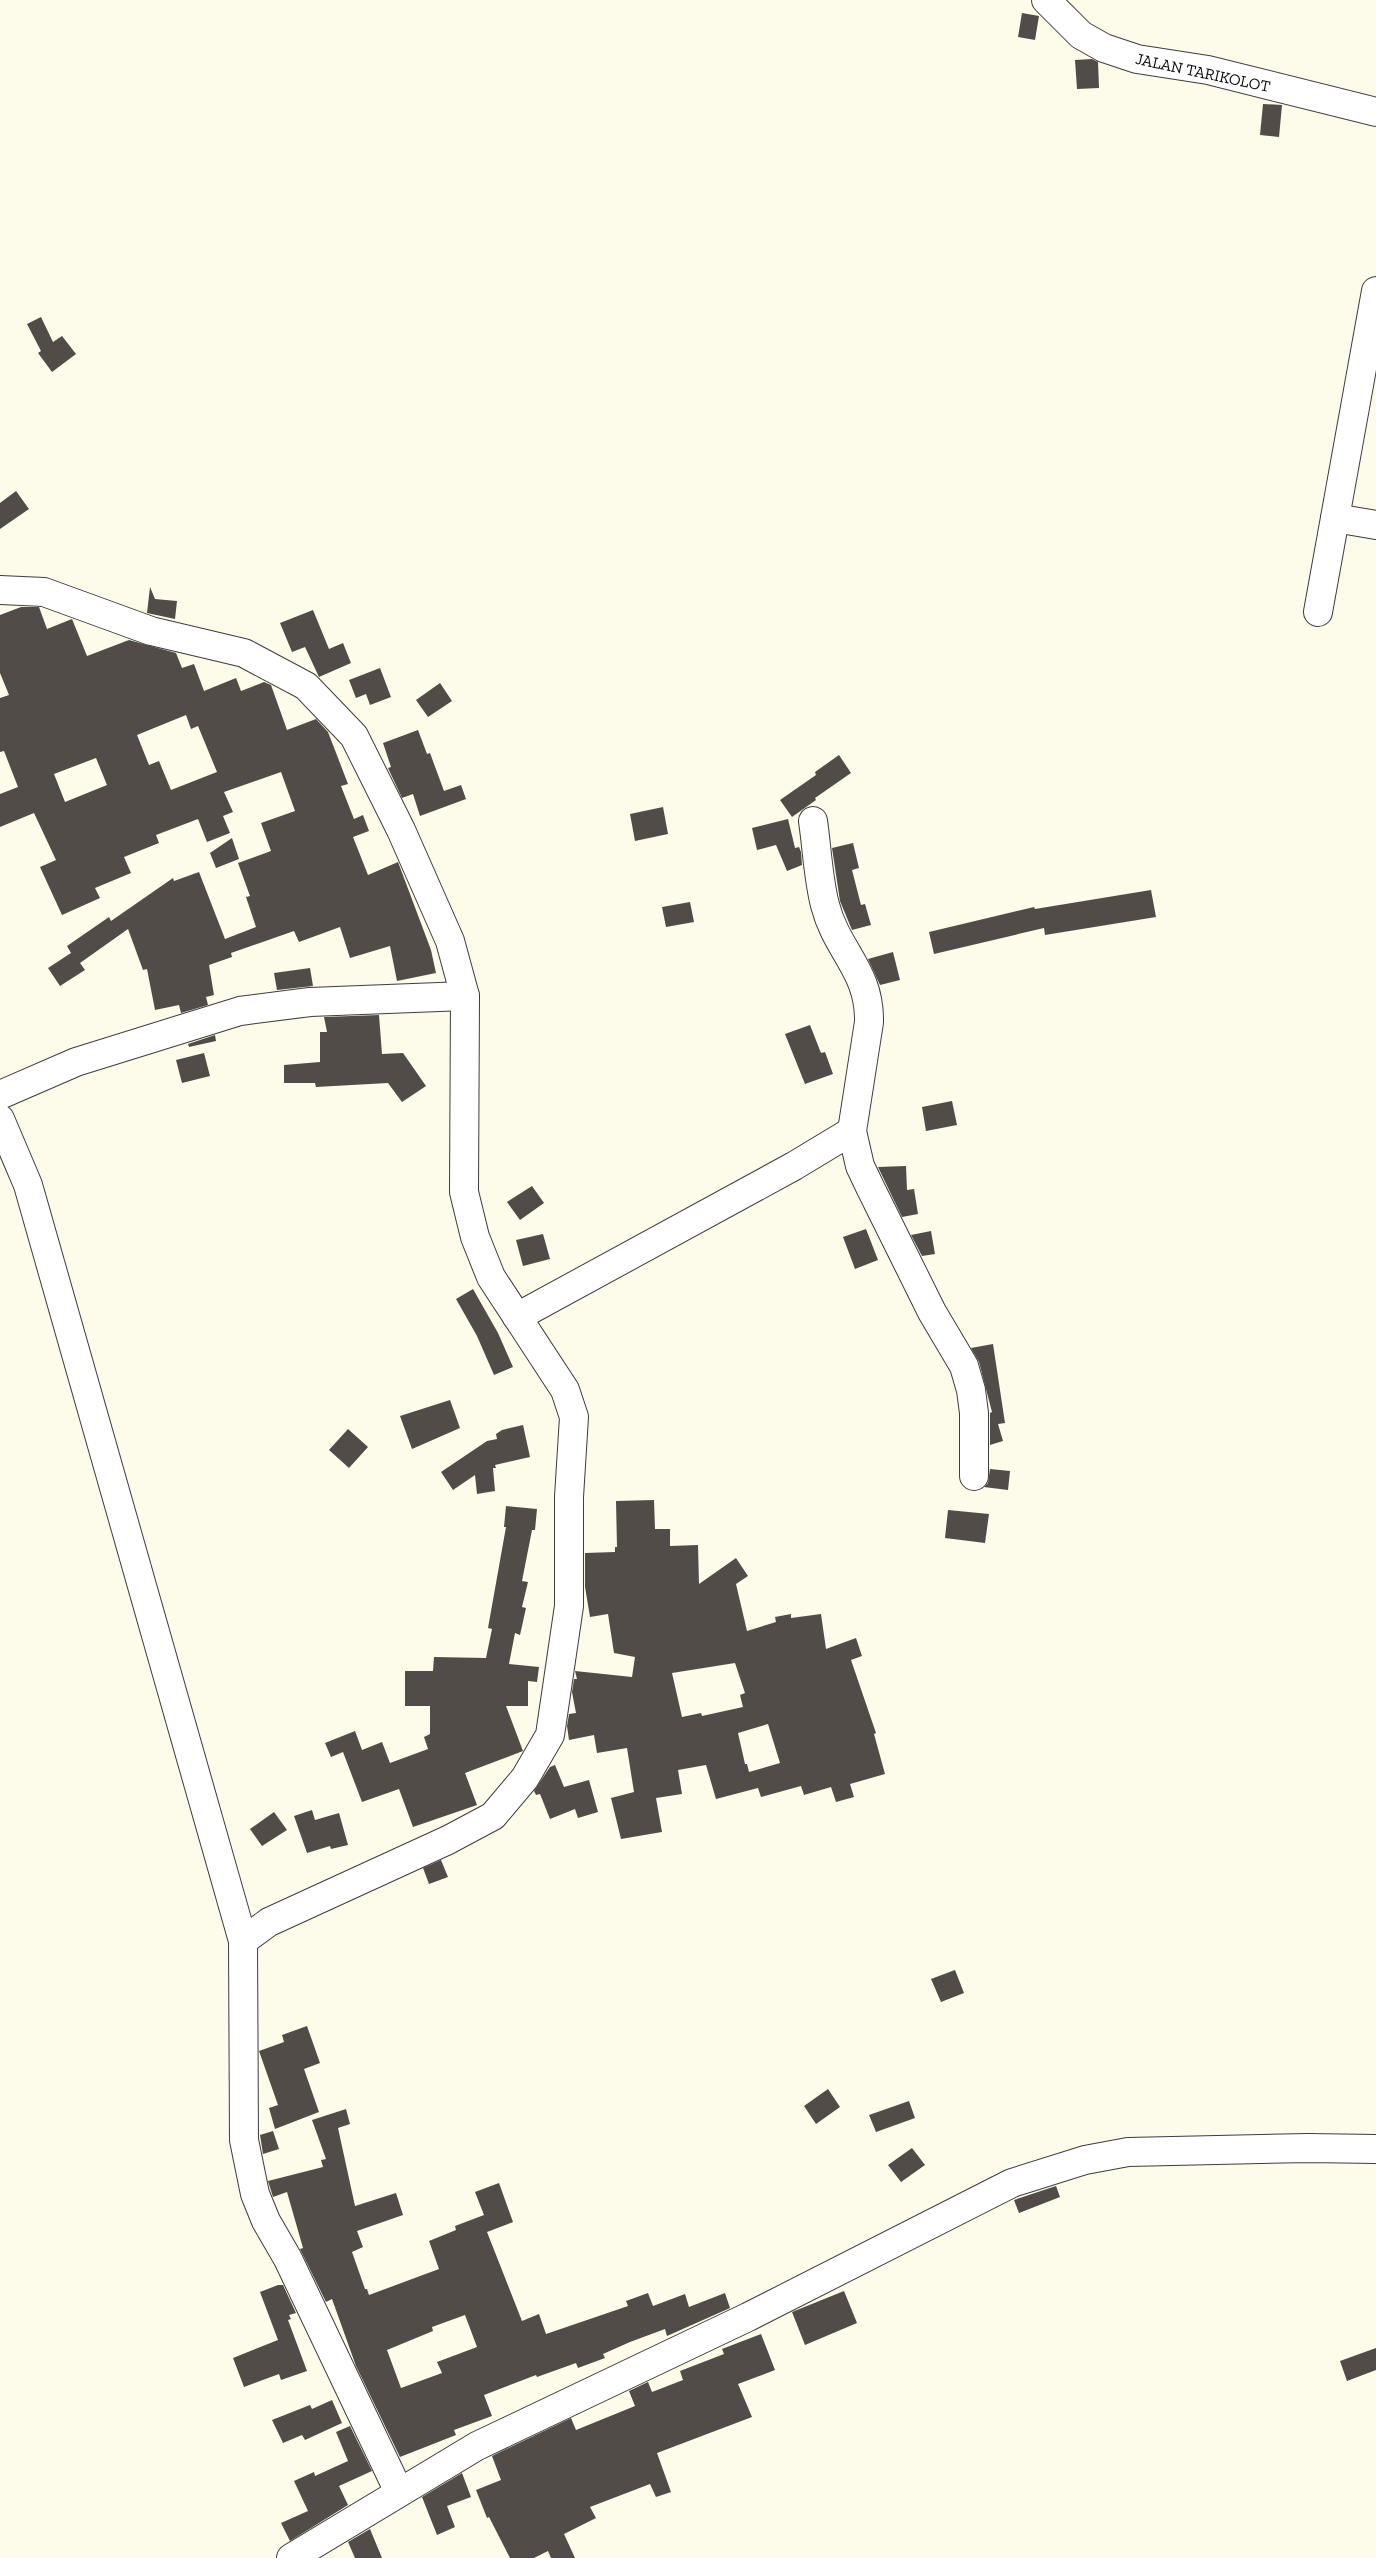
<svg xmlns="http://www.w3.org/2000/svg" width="1376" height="2558" viewBox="0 0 1376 2558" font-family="'Zilla Slab',serif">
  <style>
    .building { fill: #514c48; fill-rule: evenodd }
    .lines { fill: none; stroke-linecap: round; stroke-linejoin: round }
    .minor-casing { stroke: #3d3d3d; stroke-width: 30 }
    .minor { stroke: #fff; stroke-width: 28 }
    .labels { text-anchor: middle; stroke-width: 5; stroke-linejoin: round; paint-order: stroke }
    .street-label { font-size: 16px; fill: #0a0a0a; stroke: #fff }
  </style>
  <rect width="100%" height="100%" fill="#fdfbe9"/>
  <!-- building -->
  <g class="building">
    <polygon points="1022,13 1039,16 1035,40 1018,37"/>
    <polygon points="1092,59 1098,62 1099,88 1077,89 1075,60"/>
    <polygon points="1263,104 1282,105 1279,137 1260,135"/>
    <polygon points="41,317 53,342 62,336 76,354 52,372 38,353 41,351 27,324"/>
    <polygon points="16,491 29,509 0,529 0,503"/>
    <polygon points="150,587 155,599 177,601 175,619 147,613"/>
    <path d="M21,607h18l8,22 25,-10 15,37 42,-16 47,13 6,15 12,-4 10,27 32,-13 5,13 23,-9 7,3 16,45 29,-11 12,13 20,52 -7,2 13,33 9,-4 6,16 -16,6 15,38 30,-13 33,88 5,23 -39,8 -7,-35 -40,12 -10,-31 -41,15 -5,-11 -63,22 1,4 -23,8 5,30 -8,2 2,8 -27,8 -2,-8 -24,5 -8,-41 -4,1 -15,-41 -48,34 5,7 -25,16 -12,-18 23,-15 -4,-7 42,-29 2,4 62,-43 1,3 25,-9 26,67 31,-12 -10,-30 4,-1 -12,-33 33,-12 -10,-28 34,-12 -14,-39 -57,20 9,20 -10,4 7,17 -23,9 -9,-23 -42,16 3,8 -35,14 7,16 -36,15 5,10 -38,17 -22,-48 16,-7 -22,-47 -34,14v-33l18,-7 -14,-36 -4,1v-54l9,-3 -9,-22v-58zM186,715l5,14 7,-3 19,46 -46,18 -12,-29 -10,4 -12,-30zM96,758l11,27 -42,17 -11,-28z"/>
    <polygon points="313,610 329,649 343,643 351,663 319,677 305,647 292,652 280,623"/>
    <polygon points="380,668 391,697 370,705 366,694 356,698 349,680"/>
    <polygon points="440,683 452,701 428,717 416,700"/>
    <polygon points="418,730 427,754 430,753 444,791 461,785 466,799 420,816 413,794 402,798 388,768 391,767 383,743"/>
    <polygon points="839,755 851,773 815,798 816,800 792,817 780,800 816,775 815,772"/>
    <polygon points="663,807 668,834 635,841 630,814"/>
    <polygon points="788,819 795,848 799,847 801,852 802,865 787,871 776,845 757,850 752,828"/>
    <polygon points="232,838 239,859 216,868 210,853"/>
    <polygon points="853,843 859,868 852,870 861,905 865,904 871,925 852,930 840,901 832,848"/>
    <polygon points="1151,890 1156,917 1045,935 1044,928 934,954 929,932 1034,907 1035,909"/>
    <polygon points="690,902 694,922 666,927 662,907"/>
    <polygon points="893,952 900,980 880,985 868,959"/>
    <polygon points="310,968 313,986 277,990 274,973"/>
    <polygon points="379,1015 382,1054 403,1053 426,1086 402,1102 388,1083 316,1087 315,1083 284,1083 284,1065 320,1062 320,1032 327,1032 324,1017"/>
    <polygon points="810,1025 821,1053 825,1052 833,1074 805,1084 785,1034"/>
    <polygon points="215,1035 216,1041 189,1047 188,1044"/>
    <polygon points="204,1053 210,1076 182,1083 176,1060"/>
    <polygon points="952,1101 957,1125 926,1131 922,1107"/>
    <polygon points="906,1166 907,1190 914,1189 918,1214 902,1217 878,1167"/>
    <polygon points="532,1186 544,1203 520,1220 507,1202"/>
    <polygon points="866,1229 878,1260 855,1269 843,1237"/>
    <polygon points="931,1231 935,1254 922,1256 911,1235"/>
    <polygon points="543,1234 550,1259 523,1266 516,1240"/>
    <polygon points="473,1289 498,1333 513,1367 494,1375 477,1336 456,1299"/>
    <polygon points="993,1344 1005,1423 998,1424 1003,1441 990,1445 990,1413 992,1412 979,1362 971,1348"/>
    <polygon points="450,1400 460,1428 412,1449 400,1416"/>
    <polygon points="523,1425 530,1457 495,1465 496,1468 493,1468 495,1491 477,1494 475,1475 453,1490 441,1472 487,1441 497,1439 496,1434 502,1430"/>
    <polygon points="348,1429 368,1447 349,1468 329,1450"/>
    <polygon points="990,1469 1010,1471 1008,1490 984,1487 988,1483"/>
    <path d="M654,1500l1,29h15v17l28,-1 1,39 37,-26 12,18 -12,8 11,47 29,-9 -1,-5 16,-3v4l30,-4 5,35 30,-11 6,18 -11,4 25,73 -2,1 11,40 -35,10 4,13 -18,5 -5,-15 -27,8 -3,-9 -40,11 -3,-9 -42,11 -10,-34 -28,5 4,24 -26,4 6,34 -41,7 -10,-41 23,-6 -7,-44 -30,5 -3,-18 -25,5 -2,-14 2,-12 7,-1 -4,-21 2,-13h3l-2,-8 57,6 3,-20 -21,-4 -6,-39 -18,3 -5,-30v-34l30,-1v-5h2l-1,-46zM735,1663l10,30 -5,2 3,12 -41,9 -1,-3 -19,4 -10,-44zM768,1724l12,39 -31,9 -2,-8h-2l-7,-31z"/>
    <polygon points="506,1506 537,1509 535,1530 532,1530 522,1581 528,1582 522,1607 526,1608 520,1635 515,1633 509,1664 539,1667 537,1682 528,1681 528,1706 506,1706 523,1751 465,1773 477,1805 413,1827 399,1789 362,1802 343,1752 331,1757 325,1743 355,1731 362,1750 382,1742 390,1763 428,1749 424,1737 430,1734 430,1706 405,1706 405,1671 433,1671 434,1657 486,1658 492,1629 488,1628 506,1527 504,1527"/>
    <polygon points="948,1510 989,1514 985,1543 945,1538"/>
    <polygon points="555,1765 564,1787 589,1780 598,1812 578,1818 575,1809 550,1819 540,1794 536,1795 534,1791 550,1767"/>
    <polygon points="312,1810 315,1820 339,1813 348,1845 331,1849 330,1846 307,1853 294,1816"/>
    <polygon points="274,1812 287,1830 262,1846 250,1829"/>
    <polygon points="441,1860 448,1877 429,1884 423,1868"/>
    <polygon points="955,1970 964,1993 941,2002 931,1979"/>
    <polygon points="307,2026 320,2063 304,2069 319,2112 275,2129 269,2108 278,2105 259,2051 284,2042 282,2035"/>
    <polygon points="828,2089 840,2107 816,2124 804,2106"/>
    <polygon points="909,2101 915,2118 876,2132 869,2115"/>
    <path d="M346,2109l4,15 -12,4 17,78 41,-13 7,22 -46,16 6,16 -11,5 13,37h2l2,6 70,-26 -10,-28 27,-11 -1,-4 29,-11 -9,-23 24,-9 14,39 -26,10 35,89 17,-7 7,20 82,-28 -2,-5 22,-8 5,13 32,-12 4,13 36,-14 5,15 -63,28 -2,-7 -35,13 -27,12 2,4 -27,10 -2,-5 -39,14 -1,-2 -52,20 8,21 -38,14 2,5 -56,22 -44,-91 -24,-67 -6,3 -26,-53 3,-1 -16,-56 -14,5 -5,-16 55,-14 -2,-7 5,-1 -14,-39zM465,2315l12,32 -40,15 5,11 -41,15 -14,-38 46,-19 -1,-4z"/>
    <polygon points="273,2131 279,2149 263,2154 260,2135"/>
    <polygon points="912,2148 925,2165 901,2182 888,2165"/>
    <polygon points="1056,2186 1060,2197 1019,2213 1014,2200"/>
    <polygon points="278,2285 283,2285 296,2313 289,2315 291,2319 288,2320 307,2371 281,2380 279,2374 244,2387 233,2358 278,2340 260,2292"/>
    <polygon points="844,2291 857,2323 805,2345 792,2312"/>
    <polygon points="761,2334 775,2370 738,2384 752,2417 657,2453 671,2492 656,2497 650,2484 590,2507 596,2518 564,2534 575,2558 551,2558 548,2551 534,2558 510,2558 489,2517 487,2518 476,2490 501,2480 492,2456 571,2418 576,2430 635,2406 629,2391 648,2382 652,2392 683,2380 680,2371 724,2354 722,2349"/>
    <polygon points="1376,2348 1376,2370 1347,2381 1340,2361"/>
    <polygon points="332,2400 342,2423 305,2440 302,2435 283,2443 272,2420 310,2405 312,2409"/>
    <polygon points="350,2426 372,2471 339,2486 348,2505 290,2541 281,2523 308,2511 294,2481 314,2472 315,2476 348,2461 336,2432"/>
    <polygon points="462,2473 471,2497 447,2506 455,2527 437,2535 422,2497"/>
    <polygon points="370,2529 382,2558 355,2558 348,2542"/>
  </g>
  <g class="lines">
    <defs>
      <g id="minor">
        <polyline points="1046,0 1081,35 1104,48 1137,59 1208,70 1376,112"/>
        <polyline points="1335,518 1376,525"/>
        <polyline points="0,590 44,592 151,631 244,653 306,686 354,736 401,830 450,941 465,996 464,1192 475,1237 491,1277 565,1390 574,1417 569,1497 569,1606 550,1735 525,1778 493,1816 448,1840 269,1922 243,1941 244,2140 255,2194 266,2221 288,2259 399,2492"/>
        <polyline points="1318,612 1376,291"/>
        <path d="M813,821c4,27 5,57 12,84 12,47 45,65 44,117l-17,109 8,35 10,21 62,125 32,54 7,24 3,23v63"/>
        <polyline points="0,1095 76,1062 240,1011 310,1002 465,996"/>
        <polyline points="0,1119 28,1185 243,1941"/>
        <polyline points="517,1317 794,1166 852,1131"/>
        <polyline points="291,2558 477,2446 748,2317 1012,2183 1085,2160 1128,2152 1308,2148 1376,2149"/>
      </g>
    </defs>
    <!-- minor casing -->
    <use href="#minor" class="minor-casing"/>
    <!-- minor -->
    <use href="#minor" class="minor"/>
  </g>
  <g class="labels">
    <!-- street labels -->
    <g class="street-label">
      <text transform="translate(1203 72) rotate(12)" y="6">JALAN TARIKOLOT</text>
    </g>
  </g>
</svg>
